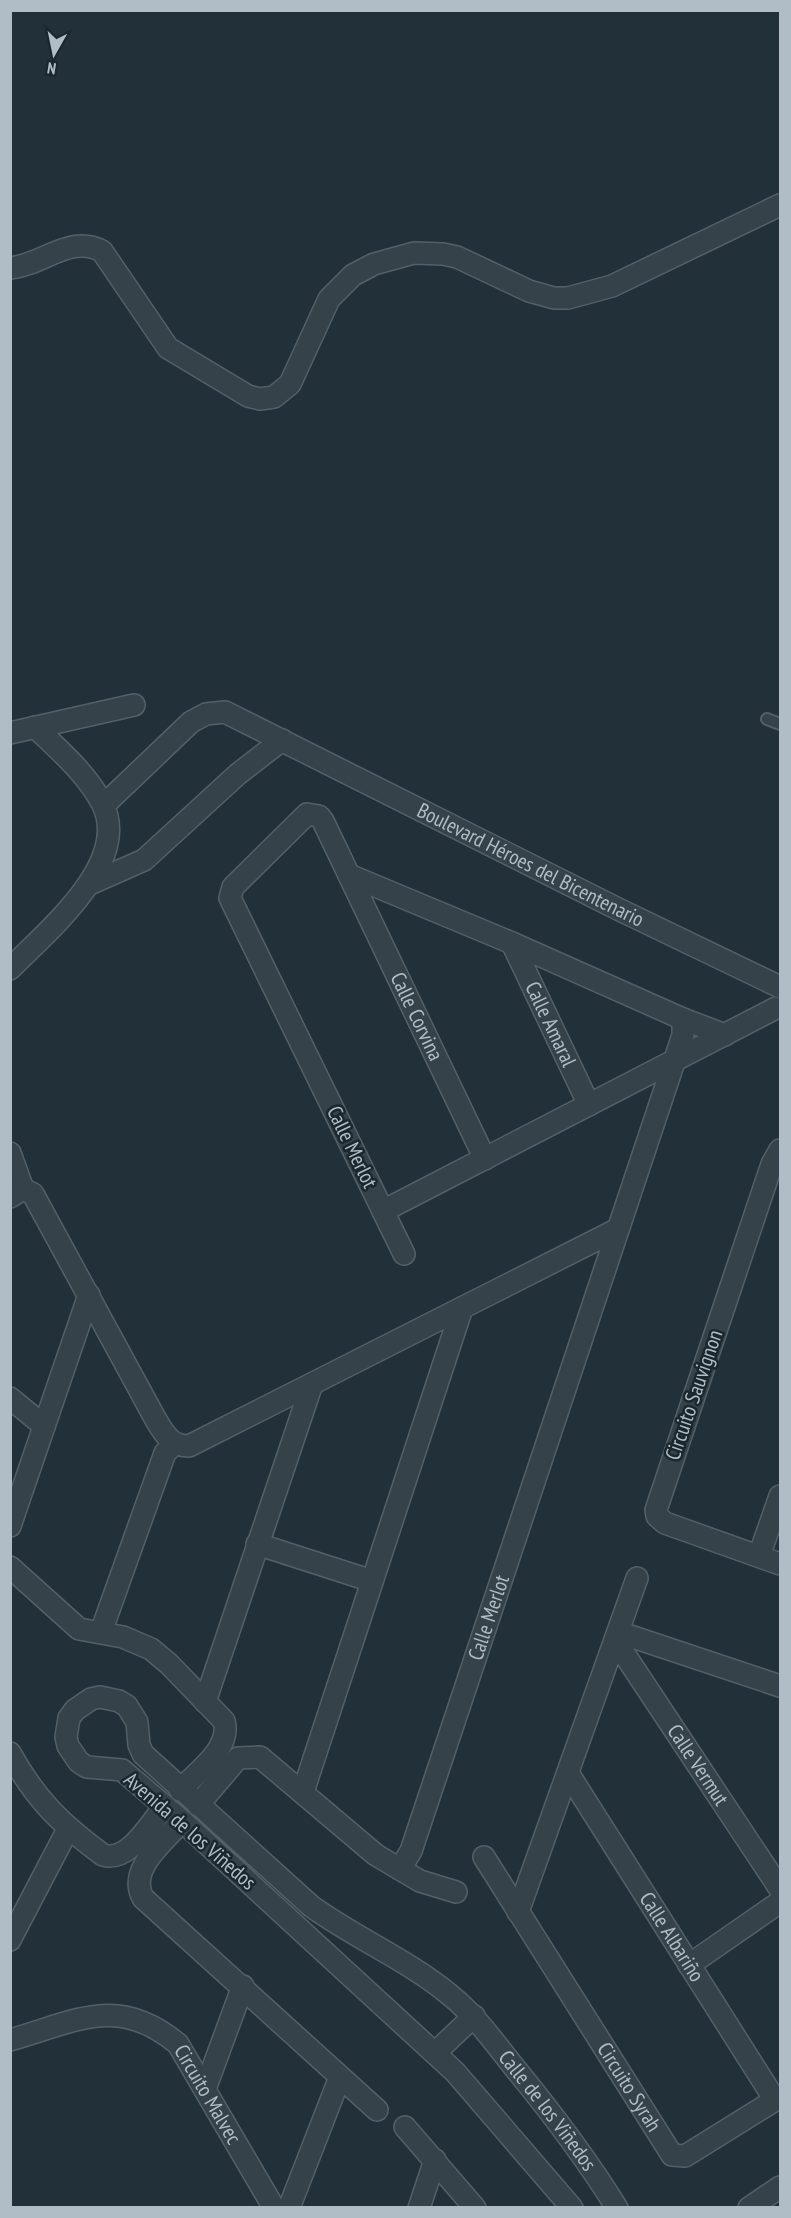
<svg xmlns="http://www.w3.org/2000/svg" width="791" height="2218" viewBox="0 0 791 2218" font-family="'PT Sans Narrow',sans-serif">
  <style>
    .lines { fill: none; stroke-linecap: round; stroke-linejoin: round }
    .lane-casing { stroke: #546067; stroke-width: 14 }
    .street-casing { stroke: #546067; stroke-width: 24 }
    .lane { stroke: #36424a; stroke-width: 10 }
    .street { stroke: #36424a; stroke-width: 21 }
    .labels { text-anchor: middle; stroke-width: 5; stroke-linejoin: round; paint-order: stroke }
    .street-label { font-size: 21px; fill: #b1bdc6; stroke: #1b272e }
  </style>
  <rect width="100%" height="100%" fill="#223039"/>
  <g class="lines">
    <defs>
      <polyline id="lane" points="767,719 780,724"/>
      <g id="street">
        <path d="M10,268c33,-3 60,-34 92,-17l66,97 80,48 12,3 14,-2 16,-13 39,-85 24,-24 21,-11 40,-11 29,1 14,3 72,34 25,7h14l44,-12 168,-81"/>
        <polyline points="10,733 134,705"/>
        <path id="s1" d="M104,805l87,-83 15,-8 19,-2 393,197 162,78"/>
        <polyline points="349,875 512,943 683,1019 725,1035"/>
        <polyline points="92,883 144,860 238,774 282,740"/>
        <path id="s2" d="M512,943l77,162"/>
        <path d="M10,969c36,-37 123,-107 92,-166 -16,-30 -42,-52 -67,-76"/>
        <polyline points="780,1150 772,1164 656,1510 657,1516 665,1523 780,1564"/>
        <polyline points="10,1153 23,1189"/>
        <path d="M10,1197l13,-8 10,5 123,226c9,15 15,26 33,26l429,-217"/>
        <polyline points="383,1211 776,1008"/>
        <path id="s3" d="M404,1254l-174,-356 3,-11 74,-73 12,2 4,5 162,338"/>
        <polyline points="10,1398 44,1426"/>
        <polyline points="10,1526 89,1295"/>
        <polyline points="257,1544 372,1581"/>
        <polyline points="759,1556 780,1496"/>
        <path d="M10,1567l69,62 44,8 28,12 18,15 55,57c8,27 -27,51 -44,69"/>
        <polyline points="101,1632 165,1453 174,1444"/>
        <polyline points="618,1632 780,1686"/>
        <path id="s4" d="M615,1640l165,249"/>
        <polyline points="205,1702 312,1384"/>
        <path d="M10,1753c26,47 51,71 93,102 26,8 47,-32 62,-49"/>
        <path id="s5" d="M568,1773l207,327"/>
        <polyline points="303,1792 462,1308"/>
        <polyline points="198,1805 238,1758 260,1757 376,1855 420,1881 456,1892"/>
        <path d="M182,1821c-17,20 -55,48 -39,77l234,212"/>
        <path id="s6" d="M484,1857l188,298 13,1 95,-59"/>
        <path id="s7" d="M400,1869l11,-18 272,-816v-16"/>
        <polyline points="518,1912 637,1578"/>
        <polyline points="10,1940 68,1829"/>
        <polyline points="689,1965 780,1902"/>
        <path id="s8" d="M10,2040c67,-19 108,-46 168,4l96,164"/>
        <polyline points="435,2053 474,2016"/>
        <polyline points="205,2089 243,1986"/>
        <polyline points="405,2127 475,2208"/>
        <polyline points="289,2208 340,2077"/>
        <polyline points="419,2208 435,2160"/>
        <path id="s9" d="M572,2208l-117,-136 -273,-251 -60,-51 -35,-3 -8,-5 -11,-16 -2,-9 3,-19 6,-8 16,-11 9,-2 19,4 8,5 10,16 2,23 4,9 168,152c44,32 97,54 139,89 25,20 44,47 64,72 37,45 72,91 103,141"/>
        <polyline points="749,2208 780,2187"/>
      </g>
    </defs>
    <!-- lane casing -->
    <use href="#lane" class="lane-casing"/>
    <!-- street casing -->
    <use href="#street" class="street-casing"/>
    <!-- lane -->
    <use href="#lane" class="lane"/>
    <!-- street -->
    <use href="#street" class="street"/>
  </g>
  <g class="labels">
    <!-- street labels -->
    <g class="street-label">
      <text dy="7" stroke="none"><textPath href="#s1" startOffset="498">Boulevard Héroes del Bicentenario</textPath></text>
      <text dy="7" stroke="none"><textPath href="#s3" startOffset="747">Calle Corvina</textPath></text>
      <text dy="7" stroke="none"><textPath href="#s2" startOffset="90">Calle Amaral</textPath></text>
      <text transform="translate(352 1147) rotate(64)" y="7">Calle Merlot</text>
      <text transform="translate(694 1395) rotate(-71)" y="7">Circuito Sauvignon</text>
      <text dy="7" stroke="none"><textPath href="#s7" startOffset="267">Calle Merlot</textPath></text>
      <text dy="7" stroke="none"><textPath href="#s4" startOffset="150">Calle Vermut</textPath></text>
      <text transform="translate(190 1831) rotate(41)" y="7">Avenida de los Viñedos</text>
      <text dy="7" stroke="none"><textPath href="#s5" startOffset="194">Calle Albariño</textPath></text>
      <text dy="7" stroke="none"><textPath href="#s6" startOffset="272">Circuito Syrah</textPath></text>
      <text dy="7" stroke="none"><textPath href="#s8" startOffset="237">Circuito Malvec</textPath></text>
      <text dy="7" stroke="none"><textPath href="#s9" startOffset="1384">Calle de los Viñedos</textPath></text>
    </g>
  </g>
  <!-- border -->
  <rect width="791" height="2218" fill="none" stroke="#b1bdc6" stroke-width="24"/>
  <!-- north arrow -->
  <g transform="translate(54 54) rotate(189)" stroke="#1b272e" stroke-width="4.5" paint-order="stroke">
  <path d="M0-4.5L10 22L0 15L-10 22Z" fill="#b1bdc6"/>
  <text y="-9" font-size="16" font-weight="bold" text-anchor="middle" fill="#b1bdc6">N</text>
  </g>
</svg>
